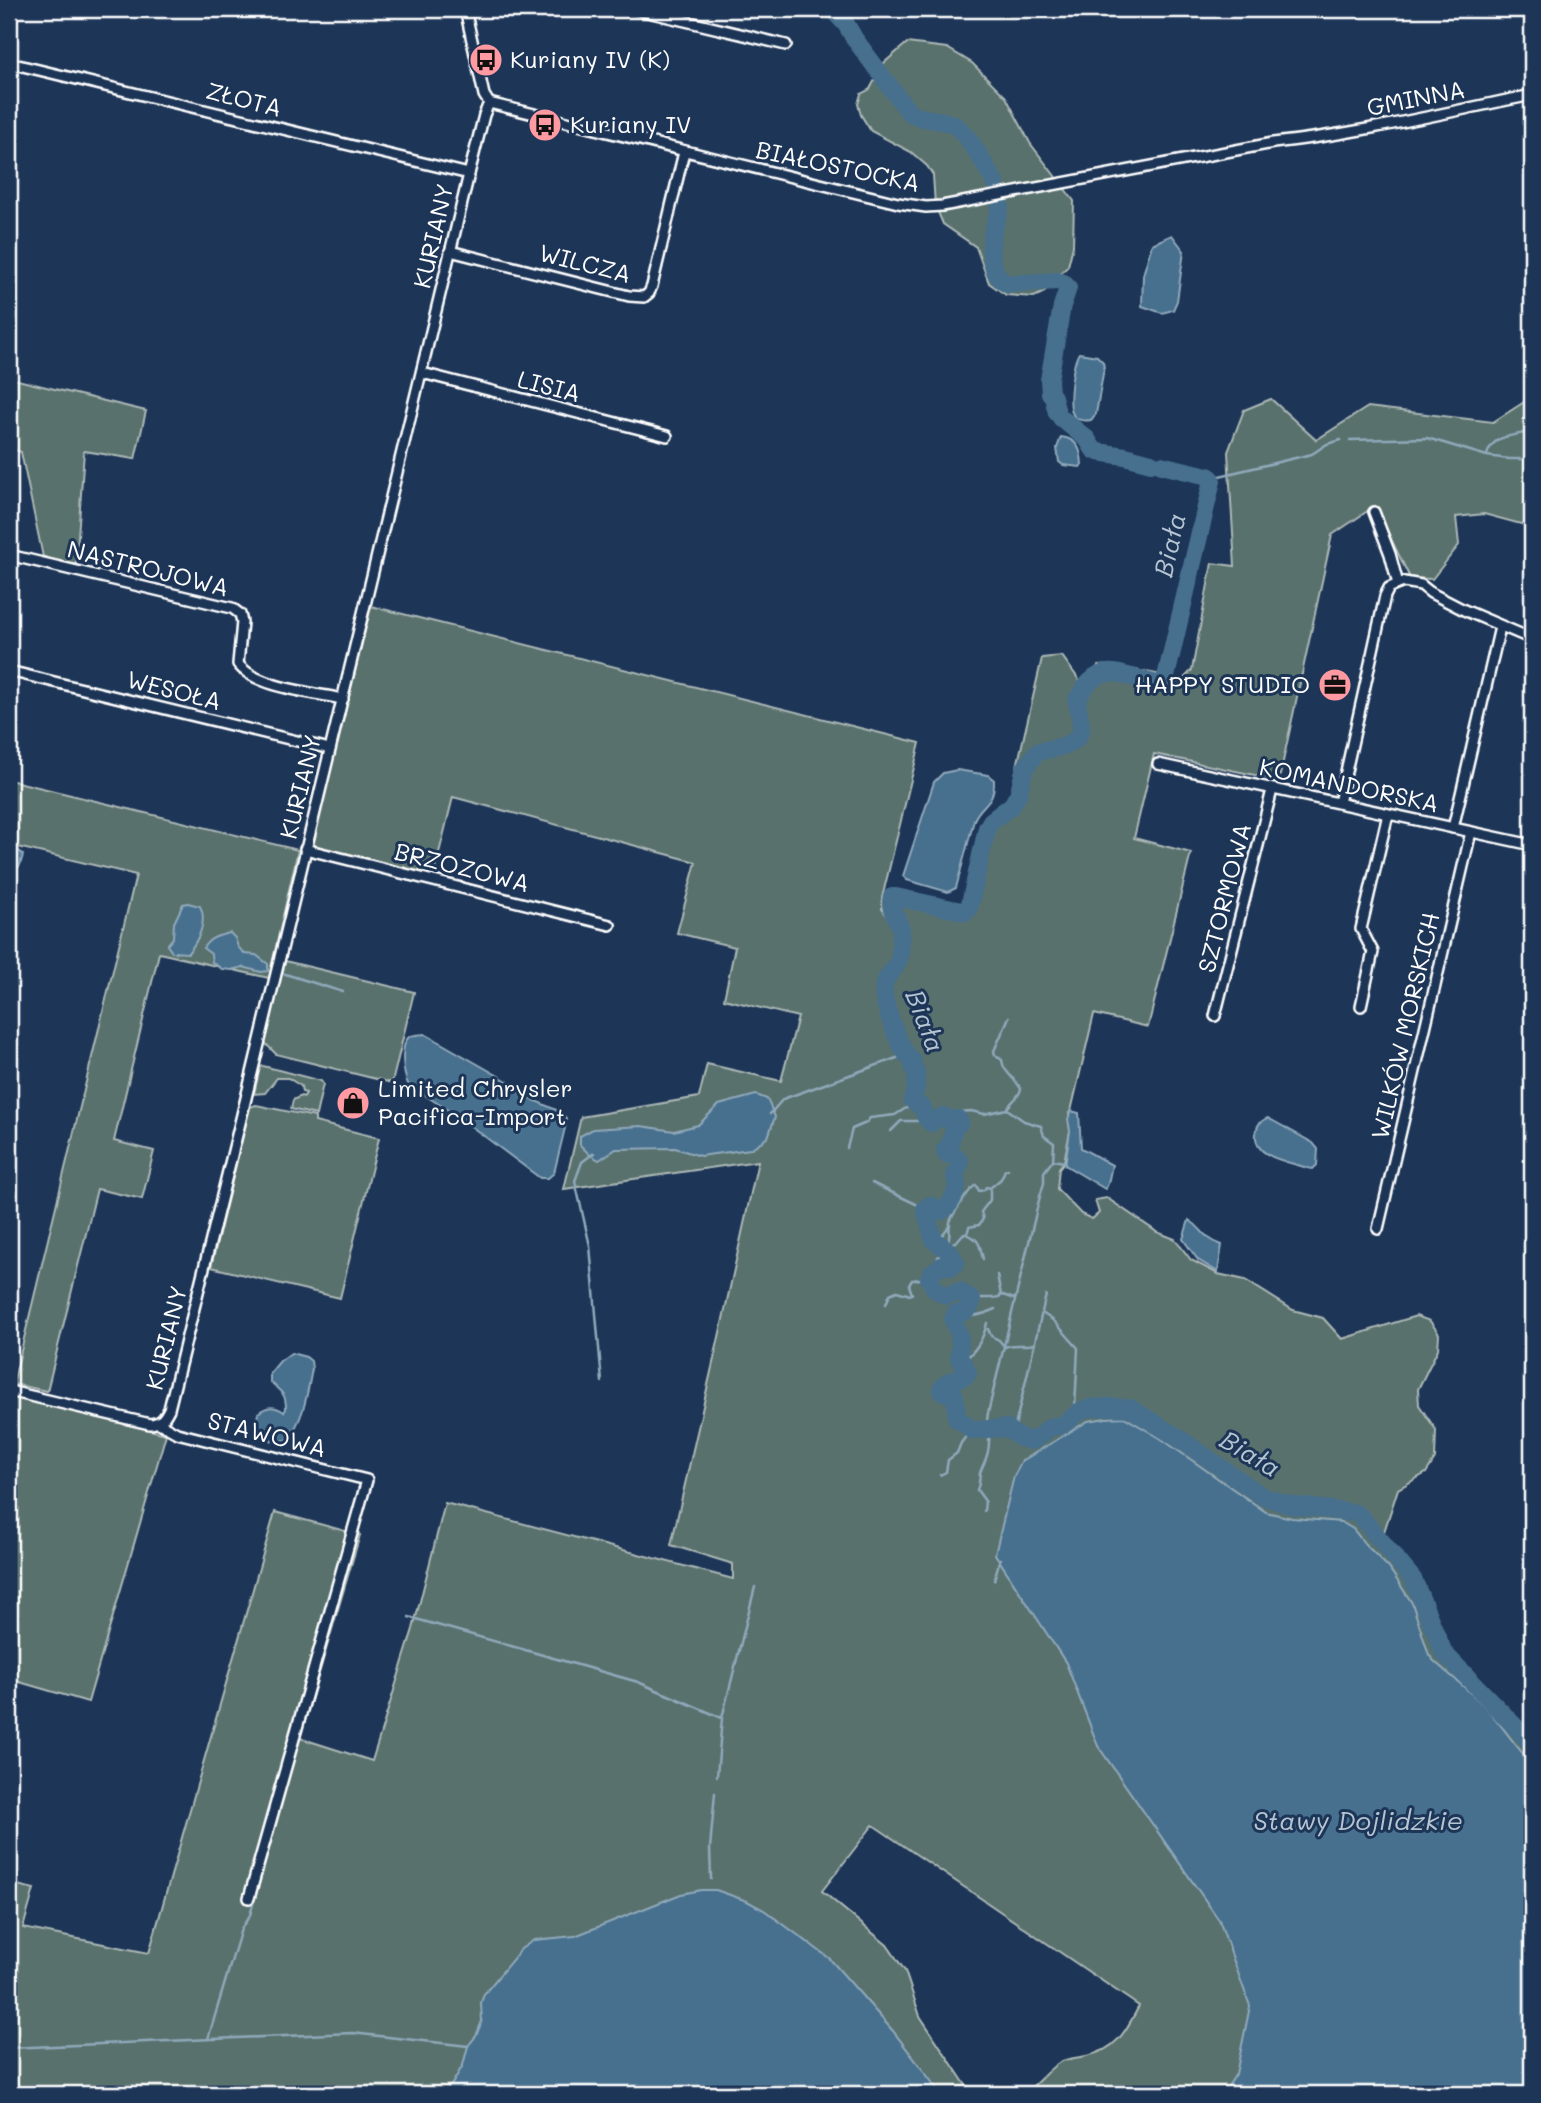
<svg xmlns="http://www.w3.org/2000/svg" width="1541" height="2103" viewBox="0 0 1541 2103" font-family="Mali,sans-serif">
  <style>
    .green { fill: #59716d; stroke: #acb8b6; stroke-width: 2 }
    .water { fill: #466f8e; stroke: #90a9bb; stroke-width: 2 }
    .lines { fill: none; stroke-linecap: round; stroke-linejoin: round }
    .stream { stroke: #90a9bb; stroke-width: 2.5 }
    .river { stroke: #466f8e; stroke-width: 18 }
    .minor-casing { stroke: #fff; stroke-width: 14 }
    .minor { stroke: #1d3557; stroke-width: 9 }
    .labels { text-anchor: middle; stroke-width: 6; stroke-linejoin: round; paint-order: stroke }
    .poi-label { font-size: 24px; fill: #fff; stroke: #1d3557; text-anchor: start }
    .street-label { font-size: 24px; fill: #fff; stroke: #1d3557 }
    .water-label { font-size: 26px; font-style: italic; fill: #b5c5d2; stroke: #1d3557 }
  </style>
  <rect width="100%" height="100%" fill="#1d3557"/>
  <filter id="ink" filterUnits="userSpaceOnUse"><feTurbulence type="fractalNoise" baseFrequency=".0143" numOctaves="2"/><feDisplacementMap in="SourceGraphic" scale="14" xChannelSelector="R" yChannelSelector="G"/><feConvolveMatrix kernelMatrix="1 2 1 2 8 2 1 2 1" color-interpolation-filters="sRGB"/></filter>
  <g filter="url(#ink)">
    <!-- green -->
    <g class="green">
      <polygon points="907,43 947,48 972,63 1006,97 1030,143 1074,201 1073,246 1068,266 1043,293 1034,297 1006,295 989,283 976,247 943,224 935,205 933,175 927,166 911,152 871,131 861,115 858,104 861,94 870,89 884,63"/>
      <polygon points="9,378 146,411 135,459 84,451 76,565 43,557 21,452 9,448"/>
      <path d="M1532,397v130l-48,-13 -28,3 3,28 -27,34 -22,-1 -35,-72 -43,29 -53,245 -125,-26 -20,84 57,15 -43,174 -54,-13 -23,97 -2,2 1,18 -6,31 -5,6 -2,21 24,25 11,5 7,-6 -4,-13 12,-2 50,34 18,7 16,21 27,14 27,6 48,30 30,8 19,21 74,-23 14,5 9,13 -1,15 -20,40 1,16 17,25 -1,29 -9,14 -28,16 -15,46 38,45 31,73 58,57 18,22 4,-4v366h-510c15,-8 23,-23 38,-32 8,-4 17,-4 26,-6 31,-6 40,-25 53,-50l-266,-181 -51,66 65,54 18,26 15,45 45,68 14,10h-970v-211l25,6 -11,39 126,25 126,-441 85,23 -60,203 72,23 41,-132 32,-126 288,76v-15l-62,-19 48,-208 39,-176 -194,28 17,-72 118,-20 8,-33 74,17 17,-64 -74,-18 11,-52 -58,-14 19,-71 -243,-65 -20,80 -121,-30 59,-241 549,137 -38,155v11l11,17 2,-10 -5,-8 2,-11h4l70,14 -2,-5 20,-84 26,-25 32,-139 20,-2 20,28 16,-18 13,-1 50,10 12,15 19,-20 20,-107 23,3 -7,-114 16,-42 27,-11 45,41 52,-33 125,15z"/>
      <polygon points="9,780 298,850 269,978 159,953 114,1141 154,1151 142,1199 97,1189 47,1391 13,1384 136,875 9,845"/>
      <polygon points="285,961 414,992 392,1083 276,1054 265,1043"/>
      <polygon points="263,1066 321,1081 323,1084 316,1115 291,1109 293,1100 301,1096 304,1097 306,1093 302,1092 301,1086 288,1078 277,1078 265,1093 254,1094 260,1067"/>
      <polygon points="256,1105 315,1117 315,1122 379,1138 340,1298 211,1267 250,1107"/>
      <polygon points="9,1396 166,1434 88,1702 9,1679"/>
    </g>
    <!-- water -->
    <g class="water">
      <polygon points="1172,235 1184,251 1177,301 1173,310 1162,313 1142,306 1143,275 1152,244"/>
      <path d="M1079,353l18,3 6,6 1,6 -8,46 -5,6c-6,1 -13,1 -17,-4 -8,-9 -1,-54 5,-63z"/>
      <path d="M1061,437c16,2 20,12 21,27l-2,3 -17,-2 -4,-3 -2,-14z"/>
      <path d="M957,770l31,5 6,5c1,24 -12,22 -20,40l-18,68 -8,4 -41,-12 -4,-4 31,-94 9,-9z"/>
      <polygon points="9,847 16,848 23,855 20,865 15,871 9,872"/>
      <path d="M188,903l12,3c8,15 -2,35 -12,47l-16,-1 -5,-7 6,-7 1,-15 9,-19z"/>
      <path d="M230,933l5,5 3,9 7,7 11,1 12,9v7l-7,1 -18,-5 -12,3 -9,-1 -10,-7 -1,-8 -8,-6c7,-11 15,-12 27,-15z"/>
      <path d="M425,1034l84,48 13,13 39,17 5,6v6l-12,49 -6,5h-8l-80,-60 -52,-34c-5,-11 -8,-37 0,-46 4,-4 12,-3 17,-4z"/>
      <polygon points="756,1095 767,1099 775,1117 768,1137 750,1149 700,1156 675,1148 616,1149 599,1160 589,1154 580,1145 580,1136 593,1129 641,1126 674,1131 698,1125 719,1105"/>
      <polygon points="1071,1111 1079,1113 1081,1148 1112,1165 1108,1184 1105,1189 1065,1165 1070,1131 1068,1119"/>
      <path d="M1268,1118l45,25 5,6 -1,16 -4,4 -6,-1c-17,-6 -54,-10 -51,-34 1,-9 3,-12 12,-16z"/>
      <path d="M1189,1220c15,9 12,17 33,25l-4,27 -20,-12 -15,-21z"/>
      <path d="M291,1353l15,4 5,4 1,8c-5,26 -8,50 -25,71 -12,2 -21,1 -30,-7l-1,-8 2,-12c9,-7 16,-8 26,-1l2,-3c0,-18 -6,-16 -16,-28v-8l10,-12z"/>
      <path d="M1124,1417l36,21 106,74 26,6 49,4 12,7 12,15 24,24 23,35 17,52 5,6c20,18 43,35 60,56 13,15 23,32 38,46v331h-309l13,-20 14,-68 -31,-86 -121,-174 -32,-83 -71,-109 19,-78 8,-15 66,-40 18,-3z"/>
      <path d="M1051,1421l14,3 2,2 -2,7 -6,-4h-4l-20,16 -11,-1c-5,-7 -16,-6 -18,-16l27,9c8,-4 10,-12 18,-16z"/>
      <polygon points="701,1890 716,1890 747,1901 764,1910 829,1958 893,2031 941,2094 441,2094 452,2084 463,2065 468,2046 476,2036 482,2021 481,2003 484,1994 521,1949 534,1940 575,1936 681,1894"/>
    </g>
    <g class="lines">
      <!-- stream -->
      <g class="stream">
        <polyline points="1350,440 1427,438 1487,456 1509,459 1532,459"/>
        <path d="M1487,455c6,-22 27,-18 45,-24"/>
        <polyline points="1211,478 1312,454 1327,444 1341,440"/>
        <polyline points="282,973 343,992"/>
        <path d="M1007,1109c4,-8 12,-11 14,-20 -6,-11 -18,-17 -19,-29l-7,-5 -1,-4 15,-34"/>
        <polyline points="770,1114 783,1099 905,1055"/>
        <path d="M957,1119l2,-7 12,-1 13,3 23,-5 17,12 17,5 3,10 10,7 -1,17 -9,12v11l-4,13 -52,217 -1,7 4,8c-3,8 -1,15 -3,23 -1,8 -6,15 -8,22 -1,7 0,10 -3,17l8,11 -1,10"/>
        <polyline points="891,1131 901,1121 919,1121 926,1118"/>
        <polyline points="847,1148 852,1129 866,1123 870,1118 895,1115 914,1103"/>
        <polyline points="594,1153 582,1162 575,1181 590,1246 602,1382"/>
        <polyline points="1053,1160 1064,1162"/>
        <polyline points="872,1183 918,1205 921,1207 920,1212 926,1214"/>
        <path d="M968,1235c12,4 12,12 15,24"/>
        <polyline points="940,1244 943,1234 950,1225"/>
        <path d="M946,1245c6,-8 2,-14 4,-23 2,-7 20,-34 26,-37l3,6 5,-1 2,-3 4,1"/>
        <polyline points="934,1270 938,1257 944,1252 944,1247 957,1241 963,1234 967,1234 969,1227 979,1225 983,1219 981,1212 990,1200 990,1188 1001,1179 1005,1170 1008,1169"/>
        <polyline points="997,1275 1001,1295"/>
        <path d="M972,1301c7,-7 20,1 31,-6l11,4 2,-2"/>
        <polyline points="886,1304 890,1294 897,1291 910,1295 912,1294 909,1285 912,1280 929,1278"/>
        <polyline points="1042,1313 1054,1321 1078,1348 1075,1408 1078,1413"/>
        <path d="M955,1325c6,-3 11,-8 17,-9 9,-1 15,-3 24,-7"/>
        <polyline points="988,1329 991,1336 999,1340 1004,1346"/>
        <path d="M1005,1347c11,-5 22,1 30,-4"/>
        <path d="M962,1362c14,-11 21,-22 25,-39"/>
        <polyline points="1013,1435 1046,1295"/>
        <polyline points="940,1475 946,1472 948,1460 957,1453 961,1443 971,1430"/>
        <polyline points="994,1580 1000,1559"/>
        <polyline points="409,1617 638,1682 722,1718 717,1776"/>
        <polyline points="722,1718 755,1587"/>
        <polyline points="711,1879 710,1848 715,1793"/>
        <polyline points="208,2039 241,1929 250,1915 270,1845"/>
        <polyline points="9,2048 352,2033 468,2046"/>
      </g>
      <!-- river -->
      <g class="river">
        <path d="M832,9l14,15 8,14 54,73c13,10 27,7 42,12 17,5 36,46 46,61"/>
        <path d="M1000,204c0,8 -4,15 -6,23 -5,17 -5,50 14,57l50,-3 6,2 4,5 -6,18 -13,74 1,13 3,4 4,16"/>
        <polyline points="1061,418 1087,439 1094,450 1098,452 1125,456 1151,463"/>
        <path d="M1161,465l47,11 3,2 1,3 -47,200 -7,3c-38,-7 -57,-28 -81,16 0,9 5,20 4,29 -3,19 -31,19 -44,23l-12,16 -7,27 -6,10 -21,16 -4,7 -18,80 -3,4 -70,-15h-4c-5,15 10,22 9,36 -1,8 0,20 -2,27 -3,9 -12,15 -15,24 -4,15 16,67 28,76l2,9 2,2v18l-4,11 11,8 3,10 5,5 12,-7 8,4 7,-1 2,3 -6,6 -4,16 -5,6 1,4 10,2 4,6c-1,9 -8,12 -3,21 -1,11 -6,22 -15,28l-12,-6 -5,4 9,31 16,12 6,11 -4,4 -9,-2 -11,7 -3,6 6,11 11,7 13,-5 13,9c-1,10 -8,13 -17,14l-2,6c8,17 8,20 6,38l6,8 3,8c-8,8 -19,3 -26,14v3l13,5 2,23 10,6 4,5 35,-2 14,10 12,3 7,-4 11,-10 13,-2 17,-14 10,-3 18,-1 22,1 50,31 82,57 28,9 65,8 6,4 52,62 31,74 88,91"/>
      </g>
      <defs>
        <g id="minor">
          <polyline points="465,9 484,95 489,103"/>
          <polyline points="635,9 786,45"/>
          <polyline points="10,63 469,174"/>
          <path d="M489,103l409,100 28,4 16,-1 331,-63c87,-9 173,-31 259,-48"/>
          <polyline points="450,251 629,296 644,297 649,293 652,286 684,152"/>
          <polyline points="422,373 667,436"/>
          <polyline points="1374,512 1390,554 1398,584 1404,582 1421,585 1431,593 1464,610 1532,639"/>
          <path d="M9,555l223,53 8,6 2,8 -4,42c17,23 76,29 105,35"/>
          <polyline points="9,671 330,749"/>
          <polyline points="1158,764 1532,845"/>
          <polyline points="1339,803 1385,596 1389,588 1398,584"/>
          <polyline points="1453,828 1500,627"/>
          <polyline points="305,849 610,925"/>
          <polyline points="1361,1006 1373,952 1361,929 1388,814"/>
          <polyline points="1215,1016 1272,790"/>
          <polyline points="1378,1229 1471,832"/>
          <path d="M9,1391l141,33c11,-1 14,-5 19,-15l70,-282 230,-953 15,-59 5,-12"/>
          <polyline points="159,1423 177,1433 367,1480 249,1898"/>
        </g>
      </defs>
      <!-- minor casing -->
      <use href="#minor" class="minor-casing"/>
      <!-- minor -->
      <use href="#minor" class="minor"/>
    </g>
  </g>
  <!-- icons -->
  <defs>
    <symbol id="bus-disc" viewBox="-11 -11 22 22"><circle r="9.5" fill="#ff9aa2" stroke="#1d3557"/><path d="M-5-6H5V4H4V6H2V4H-2V6H-4V4H-5ZM-3.5-4V0h7V-4ZM-3.5 1.2v1.5H-2V1.2ZM2 1.2v1.5H3.5V1.2Z" fill="#111"/></symbol>
    <symbol id="office-disc" viewBox="-11 -11 22 22"><circle r="9.5" fill="#ff9aa2" stroke="#1d3557"/><path d="M-6-3h4V-5.5h4V-3h4V5H-6ZM-1-4.5V-3h2v-1.5ZM-6 0V1H6V0Z" fill="#111"/></symbol>
    <symbol id="shop-disc" viewBox="-11 -11 22 22"><circle r="9.5" fill="#ff9aa2" stroke="#1d3557"/><path d="M-5-2.5h2.3a2.7 3.5 0 0 1 5.4 0H5L5.5 6h-11ZM-1.5-2.5h3a1.5 2.3 0 0 0-3 0Z" fill="#111"/></symbol>
  </defs>
  <g fill-rule="evenodd">
    <use href="#bus-disc" x="467" y="41" width="38" height="38"/>
    <use href="#bus-disc" x="526" y="106" width="38" height="38"/>
    <use href="#office-disc" x="1316" y="666" width="38" height="38"/>
    <use href="#shop-disc" x="334" y="1084" width="38" height="38"/>
  </g>
  <g class="labels">
    <!-- poi labels -->
    <g class="poi-label">
      <text x="510" y="68">Kuriany IV (K)</text>
      <text x="570" y="133">Kuriany IV</text>
      <text x="1310" y="693" text-anchor="end">HAPPY STUDIO</text>
      <text x="378" y="1097">Limited Chrysler<tspan x="378" dy="28">Pacifica-Import</tspan></text>
    </g>
    <!-- street labels -->
    <g class="street-label">
      <text transform="translate(1416 99) rotate(-11)" y="8">GMINNA</text>
      <text transform="translate(244 100) rotate(14)" y="8">ZŁOTA</text>
      <text transform="translate(838 167) rotate(12)" y="8">BIAŁOSTOCKA</text>
      <text transform="translate(434 236) rotate(-77)" y="8">KURIANY</text>
      <text transform="translate(585 264) rotate(14)" y="8">WILCZA</text>
      <text transform="translate(549 387) rotate(14)" y="8">LISIA</text>
      <text transform="translate(148 569) rotate(14)" y="8">NASTROJOWA</text>
      <text transform="translate(174 691) rotate(14)" y="8">WESOŁA</text>
      <text transform="translate(1349 786) rotate(12)" y="8">KOMANDORSKA</text>
      <text transform="translate(301 787) rotate(-76)" y="8">KURIANY</text>
      <text transform="translate(462 868) rotate(14)" y="8">BRZOZOWA</text>
      <text transform="translate(1225 898) rotate(-76)" y="8">SZTORMOWA</text>
      <text transform="translate(1406 1026) rotate(-77)" y="8">WILKÓW MORSKICH</text>
      <text transform="translate(167 1338) rotate(-76)" y="8">KURIANY</text>
      <text transform="translate(267 1435) rotate(14)" y="8">STAWOWA</text>
    </g>
    <!-- water labels -->
    <g class="water-label">
      <text transform="translate(1170 545) rotate(-77)" y="9">Biała</text>
      <text transform="translate(925 1021) rotate(69)" y="9">Biała</text>
      <text transform="translate(1250 1454) rotate(31)" y="9">Biała</text>
      <text x="1358" y="1830">Stawy Dojlidzkie</text>
    </g>
  </g>
  <!-- margin -->
  <rect width="1541" height="2103" fill="none" stroke="#1d3557" stroke-width="35"/>
  <rect x="18" y="18" width="1506" height="2068" fill="none" stroke="#fff" stroke-width="2.5" filter="url(#ink)"/>
</svg>
